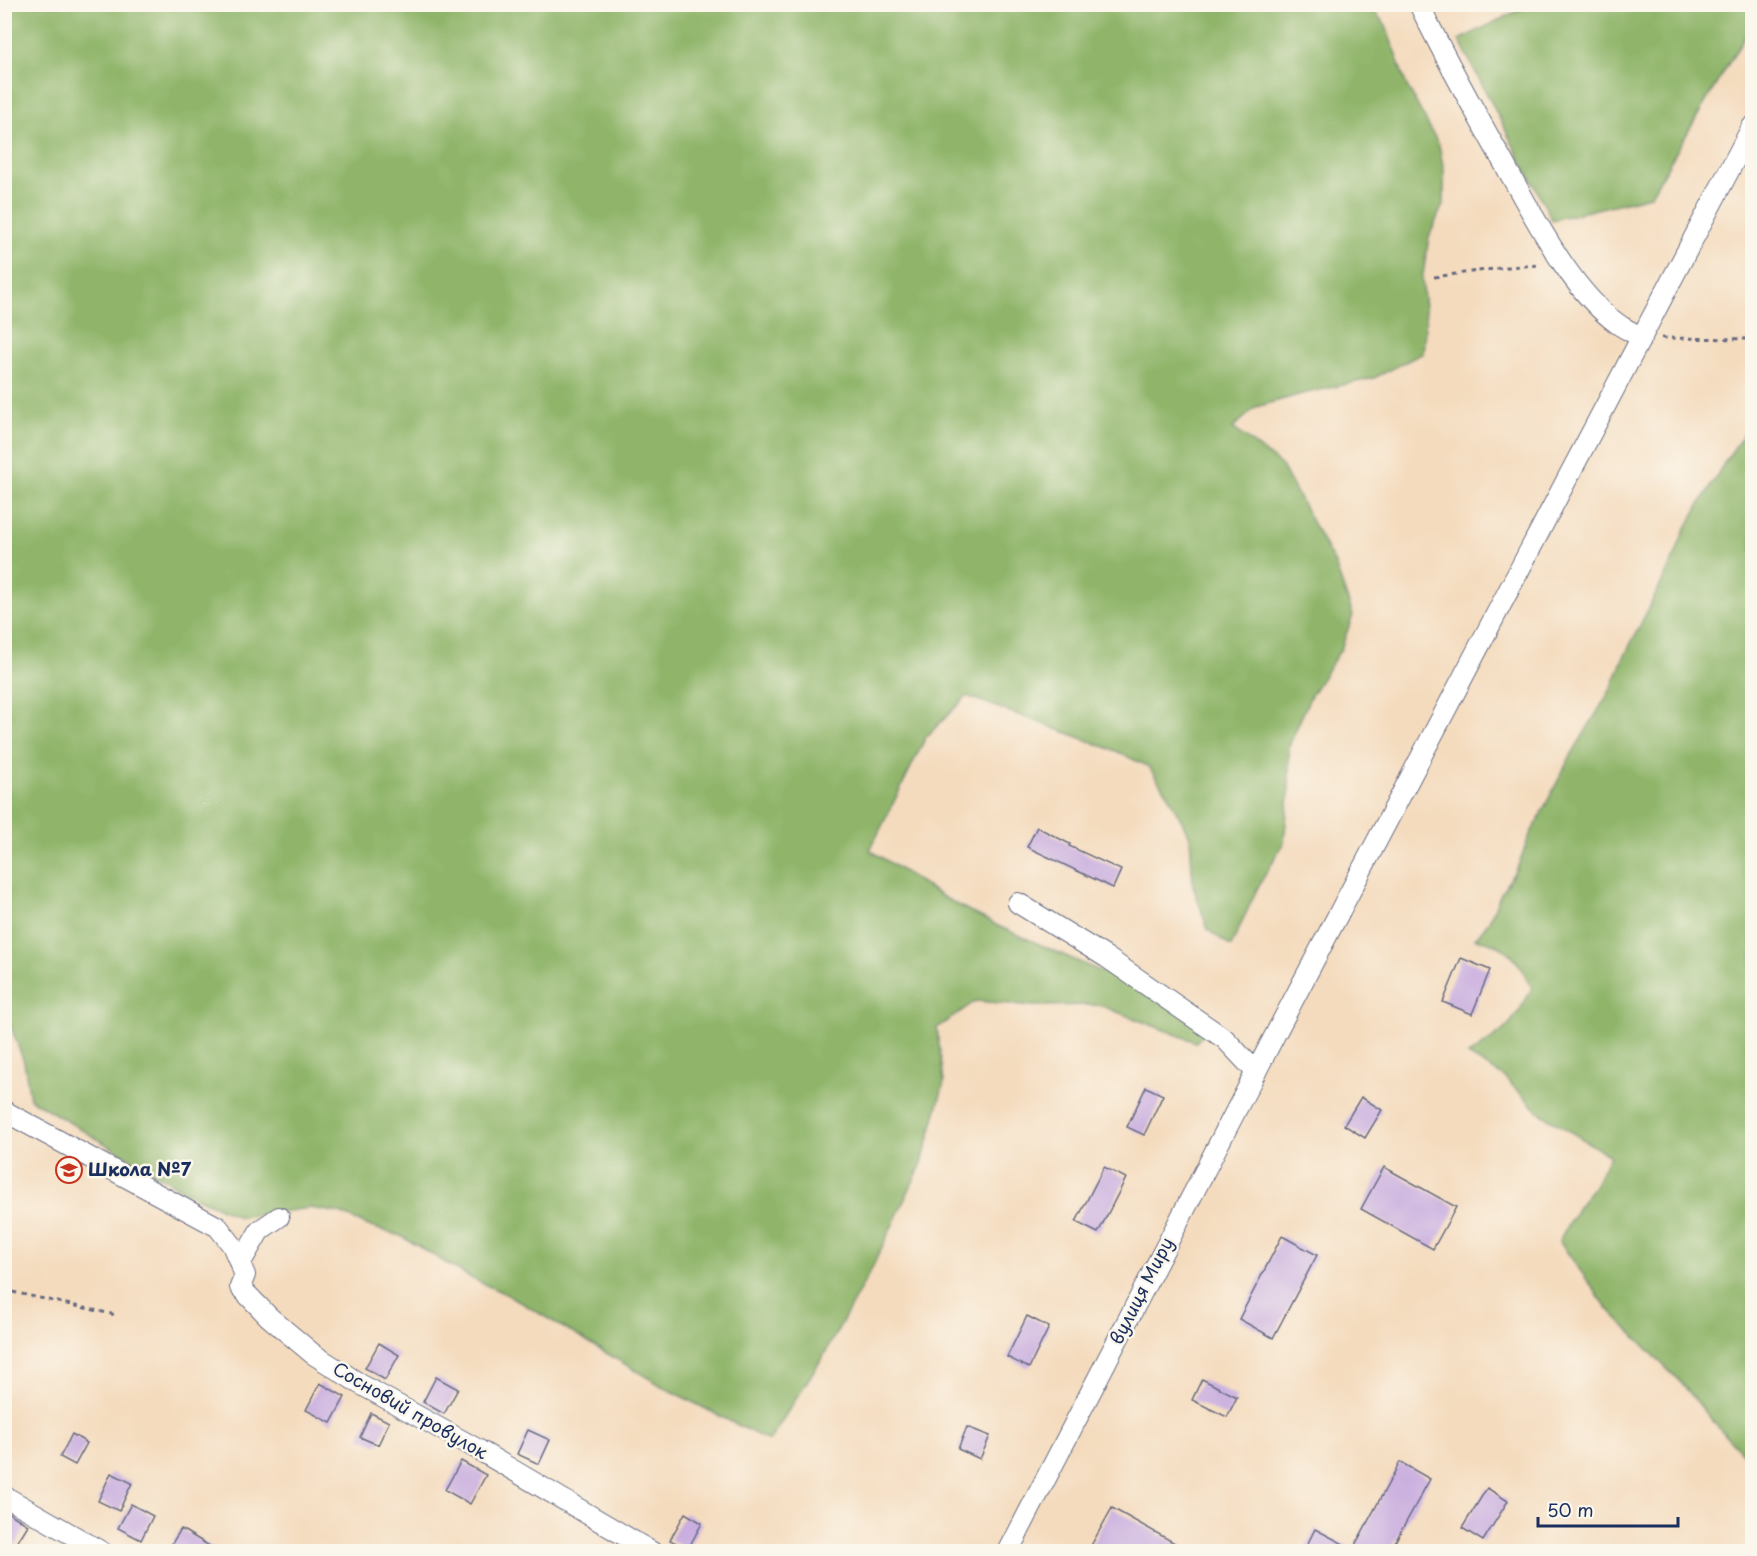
<svg xmlns="http://www.w3.org/2000/svg" width="1757" height="1556" viewBox="0 0 1757 1556" font-family="'Playpen Sans',sans-serif">
  <style>
    .forest { fill: #90b56a; stroke: #567264; stroke-width: 1.5 }
    .building { fill: #c9aedf }
    .lines { fill: none; stroke-linecap: round; stroke-linejoin: round }
    .minor-casing { stroke: #676b80; stroke-width: 22 }
    .path { stroke: #676b80; stroke-width: 3; stroke-dasharray: 4.5 4.5; stroke-linecap: butt }
    .minor { stroke: #fff; stroke-width: 20 }
    .labels { text-anchor: middle; stroke-width: 5; stroke-linejoin: round; paint-order: stroke }
    .poi-label { font-size: 18px; font-weight: bold; fill: #1b2f5e; stroke: #fbf7ec; text-anchor: start }
    .street-label { font-size: 18px; fill: #1b2f5e; stroke: #fbf7ec }
  </style>
  <rect width="100%" height="100%" fill="#fbf7ec"/>
  <filter id="ink" filterUnits="userSpaceOnUse"><feTurbulence type="fractalNoise" baseFrequency=".0167" numOctaves="2"/><feDisplacementMap in="SourceGraphic" scale="12" xChannelSelector="R" yChannelSelector="G"/><feConvolveMatrix kernelMatrix="1 2 1 2 8 2 1 2 1" color-interpolation-filters="sRGB"/></filter>
  <filter id="wash" filterUnits="userSpaceOnUse"><feTurbulence type="fractalNoise" baseFrequency=".008" numOctaves="4" result="noise"/><feDisplacementMap in="SourceGraphic" scale="24" xChannelSelector="R" yChannelSelector="G"/><feGaussianBlur stdDeviation="1.35" result="paint"/><feColorMatrix in="noise" values="0 0 0 0 0 0 0 0 0 0 0 0 0 0 0 0 0 1.4 0 .05"/><feComposite in="paint" operator="in"/></filter>
  <g filter="url(#wash)">
    <rect width="100%" height="100%" fill="#f4dbbe"/>
    <!-- forest -->
    <g class="forest">
      <polygon points="1369,4 1386,26 1406,84 1439,145 1444,171 1444,202 1429,237 1422,280 1426,318 1423,353 1374,378 1302,394 1256,407 1233,428 1282,466 1335,564 1353,615 1341,649 1311,695 1289,746 1289,794 1284,842 1257,889 1231,946 1208,930 1193,885 1190,837 1169,797 1149,767 1116,751 967,696 926,737 870,850 943,897 998,926 1102,972 1157,988 1216,1020 1196,1042 1099,1005 1034,1006 976,1001 937,1028 944,1083 922,1163 872,1268 824,1355 769,1441 667,1389 510,1296 473,1279 401,1236 371,1227 340,1213 311,1208 239,1217 190,1194 30,1099 24,1062 8,1019 5,1015 5,5"/>
      <polygon points="1529,5 1752,5 1752,24 1650,196 1552,220 1459,40"/>
      <path d="M1752,422v1041l-36,-38 -32,-39 -76,-77 -49,-68 19,-34 16,-21 16,-30 -70,-43 -37,-37 -35,-21c35,-22 45,-29 64,-67 -13,-27 -24,-45 -57,-49l14,-18 12,-28 17,-27 11,-29 41,-80 41,-68 12,-30 52,-103 9,-25 42,-71z"/>
    </g>
    <g id="blocks">
      <!-- building -->
      <g class="building">
        <polygon points="1037,827 1070,844 1069,846 1121,870 1113,888 1027,847"/>
        <polygon points="1461,958 1490,970 1472,1014 1443,1002"/>
        <polygon points="1146,1087 1163,1095 1144,1135 1127,1127"/>
        <polygon points="1361,1097 1382,1110 1365,1138 1344,1125"/>
        <polygon points="1104,1167 1126,1178 1098,1233 1076,1222"/>
        <polygon points="1384,1167 1456,1207 1433,1249 1361,1209"/>
        <polygon points="1282,1236 1317,1255 1273,1338 1239,1319"/>
        <polygon points="1027,1316 1049,1327 1029,1368 1007,1357"/>
        <polygon points="379,1343 399,1355 385,1380 365,1368"/>
        <polygon points="436,1377 458,1389 444,1414 423,1402"/>
        <polygon points="1202,1379 1237,1397 1227,1417 1192,1400"/>
        <polygon points="320,1383 345,1397 331,1423 306,1410"/>
        <polygon points="371,1413 389,1422 378,1445 360,1437"/>
        <polygon points="967,1427 990,1436 980,1459 958,1449"/>
        <polygon points="528,1430 550,1440 539,1464 517,1454"/>
        <polygon points="72,1434 87,1443 75,1465 60,1457"/>
        <polygon points="461,1461 486,1475 470,1504 445,1490"/>
        <polygon points="1400,1462 1430,1479 1390,1551 1304,1551 1315,1529 1353,1549"/>
        <polygon points="111,1473 132,1483 119,1511 98,1501"/>
        <polygon points="1487,1488 1508,1501 1483,1541 1462,1528"/>
        <polygon points="131,1504 153,1516 141,1540 118,1528"/>
        <polygon points="1112,1508 1189,1551 1088,1551"/>
        <polygon points="4,1510 28,1525 15,1546 4,1539"/>
        <polygon points="685,1513 702,1523 688,1549 670,1540"/>
        <polygon points="181,1529 218,1551 167,1551"/>
      </g>
    </g>
  </g>
  <g filter="url(#ink)">
    <use href="#blocks" fill-opacity="0" stroke="#676b80" stroke-width="1.5"/>
    <g class="lines">
      <defs>
        <g id="minor">
          <path d="M1419,4c27,57 58,111 88,165 28,49 64,122 111,155 7,5 16,9 24,14"/>
          <polyline points="1018,903 1106,957 1225,1039 1256,1072"/>
          <polyline points="4,1111 218,1227 232,1245 245,1275 240,1287 269,1317 313,1354 360,1384 479,1450 652,1552"/>
          <polyline points="240,1264 260,1230 279,1217"/>
          <polyline points="4,1496 102,1552"/>
          <polyline points="1008,1552 1277,1031 1752,127"/>
        </g>
      </defs>
      <!-- minor casing -->
      <use href="#minor" class="minor-casing"/>
      <!-- path -->
      <g class="path">
        <polyline points="1434,277 1508,267 1541,265"/>
        <polyline points="1662,338 1752,339"/>
        <polyline points="4,1290 116,1315"/>
      </g>
      <!-- minor -->
      <use href="#minor" class="minor"/>
    </g>
  </g>
  <!-- icons -->
  <defs>
    <symbol id="school-ring" viewBox="-11 -11 22 22"><circle r="9.5" fill="#fbf7ec" stroke="#c8321e" stroke-width="1.5"/><path d="M0-5L7-2L0 1L-7-2ZM-4 1L0 2.5L4 1V4Q0 6-4 4Z" fill="#c8321e"/></symbol>
  </defs>
  <g fill-rule="evenodd">
    <use href="#school-ring" x="54" y="1155" width="30" height="30"/>
  </g>
  <g class="labels">
    <!-- poi labels -->
    <g class="poi-label">
      <text x="88" y="1176">Школа №7</text>
    </g>
    <!-- street labels -->
    <g class="street-label">
      <text transform="translate(1142 1291) rotate(-63)" y="6">вулиця Миру</text>
      <text transform="translate(410 1411) rotate(30)" y="6">Сосновий провулок</text>
    </g>
  </g>
  <!-- margin -->
  <rect width="1757" height="1556" fill="none" stroke="#fbf7ec" stroke-width="24"/>
  <!-- scale -->
  <path d="M1538 1517v9h140v-9" fill="none" stroke="#1b2f5e" stroke-width="3"/>
  <text x="1547" y="1517" font-size="18" fill="#1b2f5e" stroke="#fbf7ec" stroke-width="4.5" paint-order="stroke">50 m</text>
</svg>
